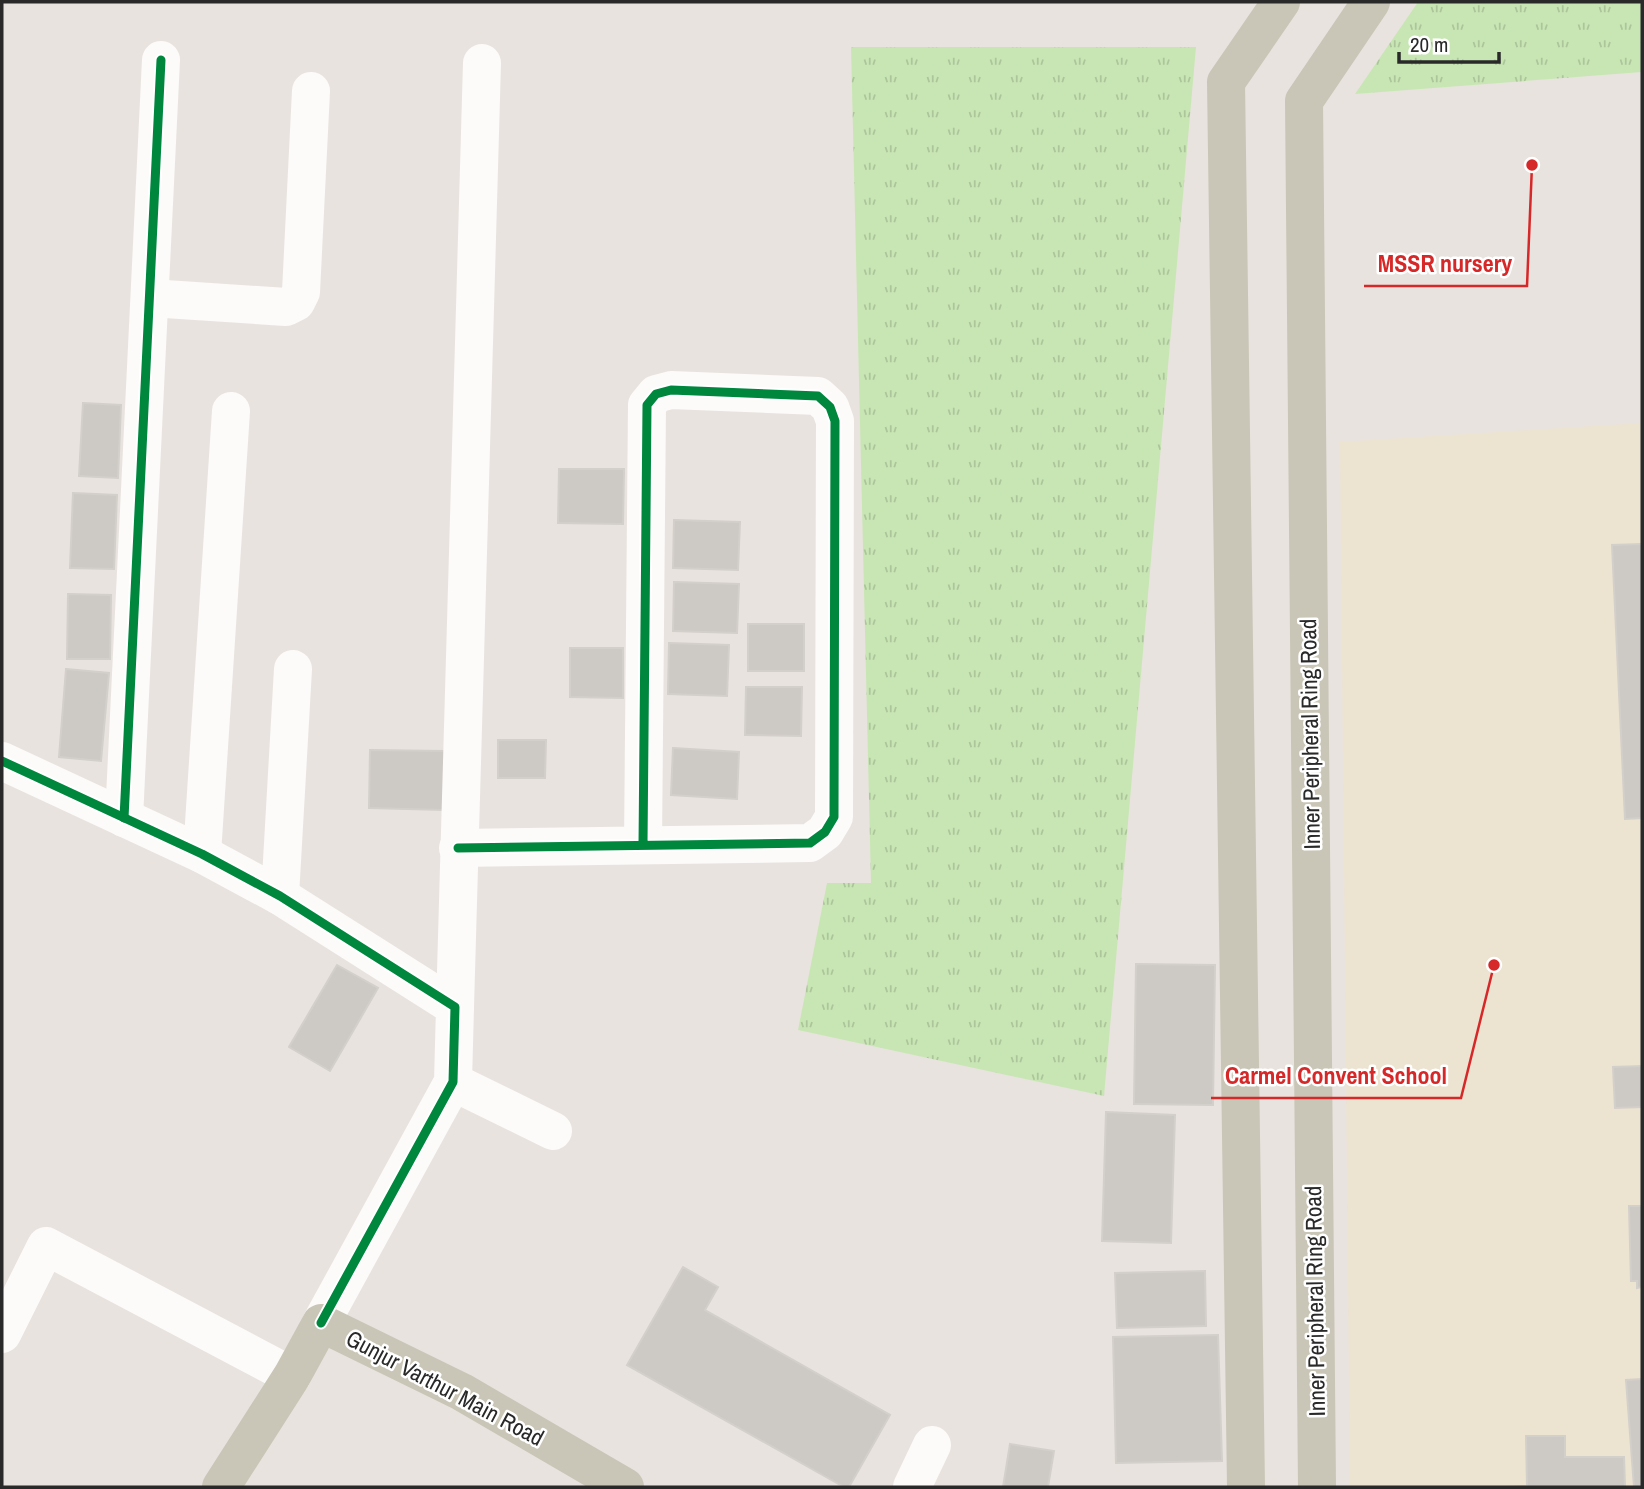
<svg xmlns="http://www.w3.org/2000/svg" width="1644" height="1489" viewBox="0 0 1644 1489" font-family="'Archivo Narrow',sans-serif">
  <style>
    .education { fill: #ece3d1 }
    .grass { fill: url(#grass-tufts) }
    .building { fill: #cdc9c5; stroke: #d3cfca; stroke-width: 2 }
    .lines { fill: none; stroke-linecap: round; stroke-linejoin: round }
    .minor { stroke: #fcfbfa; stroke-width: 38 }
    .major { stroke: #c9c6b7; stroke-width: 38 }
    .cycleway-casing { stroke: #fff; stroke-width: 13 }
    .cycleway { stroke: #00873e; stroke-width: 9 }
    .labels { text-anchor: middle; stroke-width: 5; stroke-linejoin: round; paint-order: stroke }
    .street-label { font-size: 23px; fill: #292929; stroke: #fff }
    .leader { fill: none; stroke: #d62828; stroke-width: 2.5 }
    .callout-dot { fill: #d62828; stroke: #fff; stroke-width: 2.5 }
    .callout-label { font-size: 24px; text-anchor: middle; font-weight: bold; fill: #d62828; stroke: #fff; stroke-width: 5; stroke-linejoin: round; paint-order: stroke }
  </style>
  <defs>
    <pattern id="grass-tufts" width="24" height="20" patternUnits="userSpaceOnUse" patternTransform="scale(1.75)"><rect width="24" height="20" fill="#c8e6b4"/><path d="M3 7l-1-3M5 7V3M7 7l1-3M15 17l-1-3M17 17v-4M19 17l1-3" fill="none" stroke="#acc59b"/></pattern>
  </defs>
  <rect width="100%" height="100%" fill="#e8e3de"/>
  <!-- education -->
  <polygon class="education" points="1642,423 1642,1487 1350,1487 1340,442"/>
  <!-- grass -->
  <g class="grass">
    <polygon points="1418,2 1642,2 1642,72 1355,94"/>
    <polygon points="851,47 1196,47 1104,1096 798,1030 827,883 871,883"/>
  </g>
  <!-- building -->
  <g class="building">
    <polygon points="83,403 121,405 118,478 79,476"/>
    <polygon points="559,469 624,469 623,524 558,523"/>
    <polygon points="73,493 117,495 114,569 70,568"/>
    <polygon points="674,520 740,522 738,570 673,568"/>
    <polygon points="1642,544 1642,818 1625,819 1612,545"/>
    <polygon points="674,582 739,584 737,633 673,631"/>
    <polygon points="68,594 111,595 110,659 67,659"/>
    <rect x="748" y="624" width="56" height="47"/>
    <polygon points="669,643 729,645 727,696 668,694"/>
    <polygon points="570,648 623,648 623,698 570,697"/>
    <polygon points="66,669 109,673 101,761 59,757"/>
    <polygon points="746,687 802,687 801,736 745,735"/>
    <polygon points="498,740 546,740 545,778 498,778"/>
    <polygon points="673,748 739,752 737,799 671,795"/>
    <polygon points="370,750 445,751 444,810 369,808"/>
    <polygon points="1136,964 1215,965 1213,1105 1134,1104"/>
    <polygon points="337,965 378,988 330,1071 289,1047"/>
    <polygon points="1642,1066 1642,1107 1615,1108 1613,1067"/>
    <polygon points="1106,1112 1175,1115 1171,1243 1102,1241"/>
    <polygon points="1629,1206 1642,1206 1642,1287 1637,1288 1637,1281 1631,1281"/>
    <polygon points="683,1267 718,1287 705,1310 890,1415 849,1487 844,1487 627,1365"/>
    <polygon points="1205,1271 1206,1326 1117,1328 1115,1273"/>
    <polygon points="1218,1335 1222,1461 1116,1463 1113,1337"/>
    <polygon points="1642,1379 1642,1487 1634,1487 1626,1380"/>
    <polygon points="1526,1436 1565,1436 1565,1457 1624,1457 1625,1487 1505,1487 1527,1486"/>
    <polygon points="1010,1444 1054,1451 1048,1487 1003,1487"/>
  </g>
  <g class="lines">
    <!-- minor -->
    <g class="minor">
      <polyline points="150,298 286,307 296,302 301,292 311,91"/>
      <polyline points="2,761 202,854 280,896 455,1007 453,1082 321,1323"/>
      <polyline points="124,818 161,60"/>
      <polyline points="458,848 810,843 825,832 834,817 835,421 830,407 818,396 671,390 656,394 647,405 643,845"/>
      <polyline points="202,854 231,411"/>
      <polyline points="280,896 293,669"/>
      <polyline points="455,1007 482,63"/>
      <polyline points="453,1082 553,1131"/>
      <polyline points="2,1334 46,1246 292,1376"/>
      <polyline points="912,1487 932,1445"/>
    </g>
    <!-- major -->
    <g class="major">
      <polyline points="221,1487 292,1376 321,1323 462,1392 625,1487"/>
      <polyline points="1246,1487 1226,82 1281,2"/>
      <polyline points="1317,1487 1304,101 1371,2"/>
    </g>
    <defs>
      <g id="cycleway">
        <polyline points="2,761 202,854 280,896 455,1007 453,1082 321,1323"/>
        <polyline points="124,818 161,60"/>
        <polyline points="458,848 810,843 825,832 834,817 835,421 830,407 818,396 671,390 656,394 647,405 643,845"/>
      </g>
    </defs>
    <!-- cycleway casing -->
    <use href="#cycleway" class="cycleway-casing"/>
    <!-- cycleway -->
    <use href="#cycleway" class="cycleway"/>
  </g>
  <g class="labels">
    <!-- street labels -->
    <g class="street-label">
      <text transform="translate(1310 734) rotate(-91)" y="8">Inner Peripheral Ring Road</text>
      <text transform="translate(1315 1301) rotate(-91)" y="8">Inner Peripheral Ring Road</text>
      <text transform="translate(445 1388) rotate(28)" y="8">Gunjur Varthur Main Road</text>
    </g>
  </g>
  <!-- callouts -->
  <path class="leader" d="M1532 165L1527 286H1364M1494 965L1461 1098H1211"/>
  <g class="callout-dot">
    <circle cx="1532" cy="165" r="7"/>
    <circle cx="1494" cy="965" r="7"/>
  </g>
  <g class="callout-label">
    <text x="1445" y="272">MSSR nursery</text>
    <text x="1336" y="1084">Carmel Convent School</text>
  </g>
  <!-- border -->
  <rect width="1644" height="1489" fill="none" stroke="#292929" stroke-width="7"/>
  <!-- scale -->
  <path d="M1399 52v10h100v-10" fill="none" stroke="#292929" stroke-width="3.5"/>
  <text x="1410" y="52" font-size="21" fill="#292929" stroke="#ffffff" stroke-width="5" paint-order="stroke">20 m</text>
</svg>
